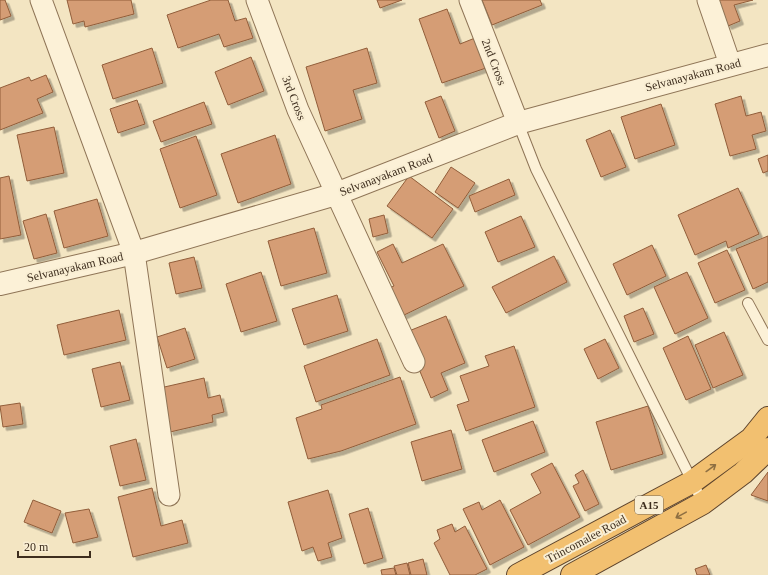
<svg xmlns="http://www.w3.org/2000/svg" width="768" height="575" viewBox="0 0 768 575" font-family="'Times New Roman',serif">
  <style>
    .building { fill: #d59d74; stroke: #915d3a; filter: url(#shadow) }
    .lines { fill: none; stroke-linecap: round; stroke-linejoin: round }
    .service-casing { stroke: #8f7557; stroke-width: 12 }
    .minor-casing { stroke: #8f7557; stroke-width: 23 }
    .tertiary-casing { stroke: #8f7557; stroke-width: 24 }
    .trunk-casing { stroke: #5d432c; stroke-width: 24 }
    .service { stroke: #fcf1d7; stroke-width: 10 }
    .minor { stroke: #fcf1d7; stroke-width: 21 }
    .tertiary { stroke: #fcf1d7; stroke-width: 22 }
    .trunk { stroke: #f2c070; stroke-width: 22 }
    .oneway { stroke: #8e6f42 }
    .labels { text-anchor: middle; stroke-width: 4; stroke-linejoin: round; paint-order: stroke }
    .shield { fill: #f9eed3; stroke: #756754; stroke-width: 1 }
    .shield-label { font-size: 11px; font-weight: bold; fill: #3d2d1d }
    .street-label { font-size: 12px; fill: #3d2d1d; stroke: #f9eed3 }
  </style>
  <defs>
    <filter id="shadow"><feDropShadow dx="3.5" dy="3.5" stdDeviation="0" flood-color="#0004"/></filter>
  </defs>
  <rect width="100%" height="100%" fill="#f3e5c2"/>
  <!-- building -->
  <g class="building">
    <polygon points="0,0 5,0 11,16 0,20"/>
    <polygon points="67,0 131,0 134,14 85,27 84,21 73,24"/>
    <polygon points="211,0 228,0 235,21 246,18 253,38 224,47 219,34 178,48 167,15"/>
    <polygon points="377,0 402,0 380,8"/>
    <polygon points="482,0 540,0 542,5 492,25"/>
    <polygon points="713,0 753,0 734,5 740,21 728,26"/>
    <polygon points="447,9 460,44 475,38 486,68 442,83 419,19"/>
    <polygon points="152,48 163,83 113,99 102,65"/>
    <polygon points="367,48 377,83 353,90 362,119 325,131 306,67"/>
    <polygon points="251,57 264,91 228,105 215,72"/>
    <polygon points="46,75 53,92 37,99 43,113 0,130 0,88 29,77 31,81"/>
    <polygon points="441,96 455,131 439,138 425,102"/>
    <polygon points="741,96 746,116 761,112 766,131 752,135 756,149 730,156 715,104"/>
    <polygon points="137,100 145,124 118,133 110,109"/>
    <polygon points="204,102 212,124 161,142 153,121"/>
    <polygon points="661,104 675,145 635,159 621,117"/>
    <polygon points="54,127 64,173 27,181 17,135"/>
    <polygon points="610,130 626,167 601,177 586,140"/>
    <polygon points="275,135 291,184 238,203 221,154"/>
    <polygon points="196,136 217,195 180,208 160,149"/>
    <polygon points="768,155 768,171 763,173 758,159"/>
    <polygon points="451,167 475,183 458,208 435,192"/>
    <polygon points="9,176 21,235 0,239 0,178"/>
    <polygon points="409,176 453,209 432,238 387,206"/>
    <polygon points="509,179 515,195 475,212 469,196"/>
    <polygon points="738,188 759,234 728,248 726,241 695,255 678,215"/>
    <polygon points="97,199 108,236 64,248 54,211"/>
    <polygon points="46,214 57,253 34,259 23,221"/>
    <polygon points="384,215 388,233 373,237 369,219"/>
    <polygon points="521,216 535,247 498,262 485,232"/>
    <polygon points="314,228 327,273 281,286 268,241"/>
    <polygon points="768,236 768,282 753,289 736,249"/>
    <polygon points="393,244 402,263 443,244 464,286 400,317 387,289 394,286 377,252"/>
    <polygon points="652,245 666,276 627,295 613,264"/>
    <polygon points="727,250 745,290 715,303 698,263"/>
    <polygon points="554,256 567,282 506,313 492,287"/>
    <polygon points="194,257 202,288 176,294 169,263"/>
    <polygon points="261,272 277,321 241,332 226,284"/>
    <polygon points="687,272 708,318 675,334 654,287"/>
    <polygon points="337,295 348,331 304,345 292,309"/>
    <polygon points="643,308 654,334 634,342 624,316"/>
    <polygon points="119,310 126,340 64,355 57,325"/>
    <polygon points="446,316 465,363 441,373 448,390 431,398 404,333"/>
    <polygon points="185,328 195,359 167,368 157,337"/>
    <polygon points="724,332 743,375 713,388 695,345"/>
    <polygon points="688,336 711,389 686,400 663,348"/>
    <polygon points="377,339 390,375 316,402 304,366"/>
    <polygon points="605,339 619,368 598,379 584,349"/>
    <polygon points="514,346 535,407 466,431 457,405 469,401 460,376 489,366 485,356"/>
    <polygon points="120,362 130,400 101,407 92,369"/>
    <polygon points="400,377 416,424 341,451 308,459 296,418 322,409 321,405"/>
    <polygon points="204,378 208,398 220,395 224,412 212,415 213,422 170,432 160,388"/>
    <polygon points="20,403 23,424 3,427 0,406"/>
    <polygon points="648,406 663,454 611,470 596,422"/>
    <polygon points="533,421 545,452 494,472 482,440"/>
    <polygon points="451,430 462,469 422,481 411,442"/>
    <polygon points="136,439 146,480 120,486 110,446"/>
    <polygon points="552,463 580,517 528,545 510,510 541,493 531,474"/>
    <polygon points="583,470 599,504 585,511 573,486 579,483 575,475"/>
    <polygon points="768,472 768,501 751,495"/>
    <polygon points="152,488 161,526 182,520 188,543 133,557 118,497"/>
    <polygon points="328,490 342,538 328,543 332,557 318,561 313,547 302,551 288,502"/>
    <polygon points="33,500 61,511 52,533 24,522"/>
    <polygon points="500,500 524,547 490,565 463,509 479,502 482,510"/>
    <polygon points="368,508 383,558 364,564 349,514"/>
    <polygon points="89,509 98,537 73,543 65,513"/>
    <polygon points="452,524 455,532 465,526 487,569 475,575 450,575 434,543 440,539 437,530"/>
    <polygon points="423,559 427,575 411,575 408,563"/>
    <polygon points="407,563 410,575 397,575 394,566"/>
    <polygon points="706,565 710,575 697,575 695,569"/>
    <polygon points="394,568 396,575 382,575 381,570"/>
  </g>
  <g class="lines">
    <defs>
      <g id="service">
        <polyline points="518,123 536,169 703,503"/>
        <polyline points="748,303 768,340"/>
      </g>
      <g id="minor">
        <polyline points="41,0 134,253 169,495"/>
        <polyline points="257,0 298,110 414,362"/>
        <polyline points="470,0 518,123"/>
        <polyline points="708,0 730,64"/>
      </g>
      <polyline id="tertiary" points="0,284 134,253 336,194 518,123 768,55"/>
      <g id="trunk">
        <polyline points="518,575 692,482 751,439 768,418"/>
        <polyline points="572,575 703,503 743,473 768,449"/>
      </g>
    </defs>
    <!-- service casing -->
    <use href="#service" class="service-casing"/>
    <!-- minor casing -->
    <use href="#minor" class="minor-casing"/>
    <!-- tertiary casing -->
    <use href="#tertiary" class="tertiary-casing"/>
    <!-- trunk casing -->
    <use href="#trunk" class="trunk-casing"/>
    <!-- service -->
    <use href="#service" class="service"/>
    <!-- minor -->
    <use href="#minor" class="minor"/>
    <!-- tertiary -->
    <use href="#tertiary" class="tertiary"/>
    <!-- trunk -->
    <use href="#trunk" class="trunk"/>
  </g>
  <!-- one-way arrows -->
  <defs><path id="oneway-shaft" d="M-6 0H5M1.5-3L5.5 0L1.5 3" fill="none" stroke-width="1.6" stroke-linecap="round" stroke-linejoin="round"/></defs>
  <g class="oneway">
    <use href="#oneway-shaft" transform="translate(711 468) rotate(-36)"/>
    <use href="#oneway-shaft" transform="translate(681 515) rotate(151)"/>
  </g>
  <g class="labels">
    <!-- shield labels -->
    <rect class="shield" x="635" y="496" width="28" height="18" rx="3"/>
    <g class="shield-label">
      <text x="649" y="509">A15</text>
    </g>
    <!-- street labels -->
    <g class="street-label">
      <text transform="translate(494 62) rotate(69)" y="4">2nd Cross</text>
      <text transform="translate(693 75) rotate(-15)" y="4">Selvanayakam Road</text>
      <text transform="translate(294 98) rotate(69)" y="4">3rd Cross</text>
      <text transform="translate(386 175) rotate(-21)" y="4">Selvanayakam Road</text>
      <text transform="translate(75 267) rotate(-13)" y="4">Selvanayakam Road</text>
      <text transform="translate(586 539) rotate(-28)" y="4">Trincomalee Road</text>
    </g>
  </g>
  <!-- scale -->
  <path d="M18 551v6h72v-6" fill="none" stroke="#3d2d1d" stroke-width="2"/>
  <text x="24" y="551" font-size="12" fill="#3d2d1d" stroke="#f9eed3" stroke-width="3" paint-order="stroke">20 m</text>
</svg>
